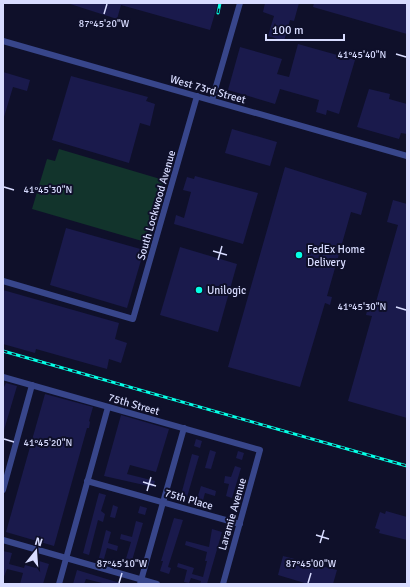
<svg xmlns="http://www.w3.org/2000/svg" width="410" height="587" viewBox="0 0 410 587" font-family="Signika,sans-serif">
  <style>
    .green { fill: #12342c }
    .building { fill: #1a1a4c }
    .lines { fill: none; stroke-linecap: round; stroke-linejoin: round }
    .minor { stroke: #38468b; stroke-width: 6 }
    .rail-casing { stroke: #04ffe5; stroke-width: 3 }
    .rail { stroke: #0f102a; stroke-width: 1.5; stroke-dasharray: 4.5; stroke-linecap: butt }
    .ticks { fill: none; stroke: #d8dcff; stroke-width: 1.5 }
    .poi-dot { fill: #04ffe5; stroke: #0f102a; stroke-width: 1.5 }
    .labels { text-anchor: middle; stroke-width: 4; stroke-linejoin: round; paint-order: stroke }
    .street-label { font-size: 11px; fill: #d8dcff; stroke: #0f102a }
    .poi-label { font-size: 11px; fill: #d8dcff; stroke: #0f102a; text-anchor: start }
    .ticks-label { font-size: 10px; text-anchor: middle; fill: #d8dcff; stroke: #0f102a; stroke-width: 4; stroke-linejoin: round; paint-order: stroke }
  </style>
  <rect width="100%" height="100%" fill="#0f102a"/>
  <!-- green -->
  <polygon class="green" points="59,149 167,181 149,243 32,209 47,159 55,161"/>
  <!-- building -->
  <g class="building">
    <polygon points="67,3 218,3 210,30 121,5 117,19"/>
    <polygon points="265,3 299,3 294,21 290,20 284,41 268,36 274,16 263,12"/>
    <polygon points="314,3 407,3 407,34 313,7"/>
    <polygon points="298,44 355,60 339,114 327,110 326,115 316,112 319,100 280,89 275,104 228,90 240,47 282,59 277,74 289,77"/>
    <polygon points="3,72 30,80 27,91 13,87 4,117"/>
    <polygon points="71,76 148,97 146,101 155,104 150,126 140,123 129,163 52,140"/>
    <polygon points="369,89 390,94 389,99 407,104 407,134 401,133 399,139 357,127"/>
    <polygon points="232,129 277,142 270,166 225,153"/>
    <polygon points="285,167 367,193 361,215 351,212 327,296 332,297 330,305 325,303 300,387 228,367"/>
    <polygon points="195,176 258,193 243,244 174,224 176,215 184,218 191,192 183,190 187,177 194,179"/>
    <polygon points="393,200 407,204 407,418 348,401 372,316 366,315 368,307 374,309 398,225 387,222"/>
    <polygon points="66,228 144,250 127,308 50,285"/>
    <polygon points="180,247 237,264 218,332 160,315"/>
    <polygon points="3,290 119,323 115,339 127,343 121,363 109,359 107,369 36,349 35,353 3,344"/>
    <polygon points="6,383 17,386 4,430 3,389"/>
    <polygon points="45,394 93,407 89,421 90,422 89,428 87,428 54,546 6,532"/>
    <polygon points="121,415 169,429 156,472 130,465 127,474 155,481 153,487 104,476"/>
    <polygon points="196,439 202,441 200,448 194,446"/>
    <polygon points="210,450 216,452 211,469 205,468"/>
    <polygon points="238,451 244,453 242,460 236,458"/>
    <polygon points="192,454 199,456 187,497 181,495"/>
    <polygon points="235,466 241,468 232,498 226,496 229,484 224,483 225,476 231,477"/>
    <polygon points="201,486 216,491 215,496 205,493 202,504 196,502"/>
    <polygon points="99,493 106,495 101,511 105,514 103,522 98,520 89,555 83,553"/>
    <polygon points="113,505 118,507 115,518 110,517"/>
    <polygon points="140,506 147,508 145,515 138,513"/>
    <polygon points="386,511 407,517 407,540 379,533 380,530 375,528 380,512 385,514"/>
    <polygon points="174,518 183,520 168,567 171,568 169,574 160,571 163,561 161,561"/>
    <polygon points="136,521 143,523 131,564 125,562 131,542 120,539 121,534 132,537"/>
    <polygon points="212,529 222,532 207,584 200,584 201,581 191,578 189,583 184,582 187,570 177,567 178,563 194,568 192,574 203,577 207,561 205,561 207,552 185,545 186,541 209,547"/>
    <polygon points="106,530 111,532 108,543 118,546 117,551 107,548 104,559 99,558"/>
    <polygon points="3,551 12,553 9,564 24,568 25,565 36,568 39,561 49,564 43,584 20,584 23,573 7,569 3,579"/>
    <polygon points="283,556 337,570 333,584 308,584 278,575"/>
    <polygon points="77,570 120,583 120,584 106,584 86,579 84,584 73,584"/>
  </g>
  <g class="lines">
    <!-- minor -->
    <g class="minor">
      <polyline points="3,41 407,156"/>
      <polyline points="212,100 240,3"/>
      <polyline points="3,281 133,319 197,96"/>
      <polyline points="3,377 260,450 223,584"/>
      <polyline points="87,481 240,524"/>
      <polyline points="3,490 32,385"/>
      <polyline points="3,540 157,584"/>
      <polyline points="59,584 108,407"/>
      <polyline points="140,584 184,428"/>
    </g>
    <defs>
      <g id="rail">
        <polyline points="218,13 220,3"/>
        <polyline points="3,351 407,466"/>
      </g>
    </defs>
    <!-- rail casing -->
    <use href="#rail" class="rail-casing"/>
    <!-- rail -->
    <use href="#rail" class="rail"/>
  </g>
  <!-- ticks -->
  <path class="ticks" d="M104,14l3,-10M396,54l10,3M4,187l10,3M213,251l14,4M218,260l4,-14M396,307l10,3M4,439l10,3M143,482l13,4M147,491l4,-14M316,535l13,4M320,543l4,-13M119,583l3,-10M308,583l3,-10"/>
  <!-- markers -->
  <g class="poi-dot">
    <circle cx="299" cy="255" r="4"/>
    <circle cx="199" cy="290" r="4"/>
  </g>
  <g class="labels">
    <!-- street labels -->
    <g class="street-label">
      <text transform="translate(208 89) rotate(16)" y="4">West 73rd Street</text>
      <text transform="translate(156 205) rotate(-74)" y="4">South Lockwood Avenue</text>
      <text transform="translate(134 404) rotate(16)" y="4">75th Street</text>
      <text transform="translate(189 499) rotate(16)" y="4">75th Place</text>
      <text transform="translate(232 514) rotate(-74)" y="4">Laramie Avenue</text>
    </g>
    <!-- poi labels -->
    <g class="poi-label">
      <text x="307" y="253">FedEx Home<tspan x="307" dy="13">Delivery</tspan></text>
      <text x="207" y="294">Unilogic</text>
    </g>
  </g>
  <g class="ticks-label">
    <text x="104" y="27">87°45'20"W</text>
    <text x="362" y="58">41°45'40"N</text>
    <text x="48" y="193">41°45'30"N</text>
    <text x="362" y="310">41°45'30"N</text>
    <text x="48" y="446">41°45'20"N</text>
    <text x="122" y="567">87°45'10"W</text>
    <text x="311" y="567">87°45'00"W</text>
  </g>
  <!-- border -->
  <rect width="410" height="587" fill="none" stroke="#d8dcff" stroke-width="8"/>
  <!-- north arrow -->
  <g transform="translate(36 551) rotate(17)" stroke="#0f102a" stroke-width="3" paint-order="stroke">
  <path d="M0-3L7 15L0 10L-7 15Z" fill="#d8dcff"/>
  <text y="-6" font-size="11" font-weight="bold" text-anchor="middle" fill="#d8dcff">N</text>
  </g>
  <!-- scale -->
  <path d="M266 34v6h78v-6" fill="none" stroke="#d8dcff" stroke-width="2"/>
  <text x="272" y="34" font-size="12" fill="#d8dcff" stroke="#0f102a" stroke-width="3" paint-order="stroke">100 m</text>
</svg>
